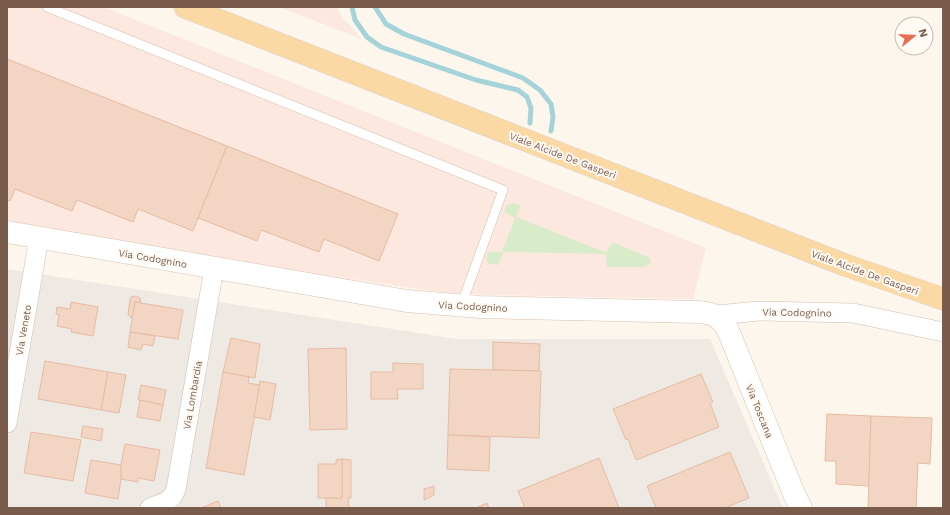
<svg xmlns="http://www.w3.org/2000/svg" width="950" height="515" viewBox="0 0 950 515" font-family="'Work Sans',sans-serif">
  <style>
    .commercial { fill: #fde8e0 }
    .industrial { fill: #efe9e4 }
    .green { fill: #d8ecc9 }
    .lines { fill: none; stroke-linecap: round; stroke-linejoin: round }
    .stream { stroke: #a5d3da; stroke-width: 5 }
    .building { fill: #f3d5c3; stroke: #e6bba3 }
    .lane-casing { stroke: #d1beb0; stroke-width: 10 }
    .street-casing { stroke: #d1beb0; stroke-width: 20 }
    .secondary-casing { stroke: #d6c0b0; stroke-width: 23 }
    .primary-casing { stroke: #dad1cd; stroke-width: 23 }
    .lane { stroke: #fff; stroke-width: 9 }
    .street { stroke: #fff; stroke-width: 19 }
    .secondary { stroke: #fff; stroke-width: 22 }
    .primary { stroke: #fbd9a5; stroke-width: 22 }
    .labels { text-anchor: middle; stroke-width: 4; stroke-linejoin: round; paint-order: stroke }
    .street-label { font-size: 10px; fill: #7a5c4d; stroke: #fffaf3 }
  </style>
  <rect width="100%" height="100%" fill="#fdf6ec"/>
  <!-- commercial -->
  <g class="commercial">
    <polygon points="7,7 103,7 706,248 693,299 489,295 439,292 311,273 7,221"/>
    <polygon points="279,7 337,7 342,17 362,39"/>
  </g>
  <!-- industrial -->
  <polygon class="industrial" points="7,269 457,339 710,339 783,508 7,508"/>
  <!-- green -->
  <path class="green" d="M514,203l7,3 -5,11 91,36 5,-11 37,15 2,4 -1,3 -6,3h-38v-13l-103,-2 -5,13c-11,0 -13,-2 -10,-13h14l13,-34 -11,-6 2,-6z"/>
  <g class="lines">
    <!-- stream -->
    <g class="stream">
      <polyline points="352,7 355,20 367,37 381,47 476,80 518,90 527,97 531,108 530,123"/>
      <polyline points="375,7 386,24 404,34 523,78 540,90 551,104 553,117 551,131"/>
    </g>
  </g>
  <!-- building -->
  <g class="building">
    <polygon points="7,59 227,146 193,231 138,209 133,222 77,200 72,211 15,189 10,201 7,200"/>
    <polygon points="227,146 398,214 379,261 324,239 319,252 261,230 257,241 198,218"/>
    <polygon points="136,296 140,298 141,303 135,302 133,318 130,317 128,314 130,300 131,297"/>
    <polygon points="71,302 98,307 93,336 71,332 72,329 57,326 59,315 56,314 57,307 70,309"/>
    <polygon points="135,302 183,310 178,339 130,332"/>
    <polygon points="130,332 155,336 153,346 143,344 141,350 128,347"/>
    <polygon points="231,338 260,344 255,378 223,372"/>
    <polygon points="493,342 540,344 539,371 493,370"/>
    <polygon points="346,348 347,429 310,430 308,349"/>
    <polygon points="45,361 108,372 101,410 38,399"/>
    <polygon points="393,363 423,364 423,389 397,389 398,399 371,399 371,372 393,372"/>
    <polygon points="450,369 541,371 539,438 448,435"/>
    <polygon points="108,372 126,375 119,413 101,410"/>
    <polygon points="223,372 249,377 248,383 260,385 244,475 206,468"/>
    <polygon points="701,374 713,402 710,403 719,427 636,460 628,439 626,440 613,409"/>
    <polygon points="260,381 276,384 270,420 254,417"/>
    <polygon points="141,385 166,390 163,405 138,400"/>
    <polygon points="140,400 163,405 160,421 137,417"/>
    <polygon points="827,414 871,416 869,486 836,484 836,461 825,461"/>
    <polygon points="871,416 932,418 930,464 918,463 916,508 868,508"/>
    <polygon points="83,426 103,429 101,441 81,437"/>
    <polygon points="31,432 81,440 73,481 24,473"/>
    <polygon points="448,435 490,437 489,471 447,469"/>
    <polygon points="125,444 160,450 154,481 138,478 138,482 121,479 121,465"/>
    <polygon points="730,452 749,498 725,508 656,508 647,486"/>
    <polygon points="599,458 619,508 525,508 518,491"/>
    <polygon points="342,459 351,460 351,498 348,498 349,508 326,508 326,498 342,498"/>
    <polygon points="342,459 342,498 318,498 318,464 336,464 336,460"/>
    <polygon points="91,460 121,465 121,479 118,499 85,493"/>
    <polygon points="434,486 434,495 424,500 424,489"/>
    <polygon points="218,501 221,508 201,508"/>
    <polygon points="487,503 489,508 476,508"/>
  </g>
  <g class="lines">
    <defs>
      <polyline id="lane" points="47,7 503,190 461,306"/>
      <g id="street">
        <polyline points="717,315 759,311 853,313 943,332"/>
        <polyline points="7,423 39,238"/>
        <path d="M150,508c12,-5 22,-6 26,-19l38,-221"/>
      </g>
      <path id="secondary" d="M7,232l400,69 73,6 219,5c15,1 21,5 29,18l66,164 7,14"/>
      <polyline id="primary" points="185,7 845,265 943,299"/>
    </defs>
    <!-- lane casing -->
    <use href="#lane" class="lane-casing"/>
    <!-- street casing -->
    <use href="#street" class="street-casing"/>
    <!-- secondary casing -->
    <use href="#secondary" class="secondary-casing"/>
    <!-- primary casing -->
    <use href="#primary" class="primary-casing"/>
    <!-- lane -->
    <use href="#lane" class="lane"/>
    <!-- street -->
    <use href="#street" class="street"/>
    <!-- secondary -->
    <use href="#secondary" class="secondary"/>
    <!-- primary -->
    <use href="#primary" class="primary"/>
  </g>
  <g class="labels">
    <!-- street labels -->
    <g class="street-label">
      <text transform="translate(563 155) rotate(21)" y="4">Viale Alcide De Gasperi</text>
      <text transform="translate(153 258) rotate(10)" y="4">Via Codognino</text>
      <text transform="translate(865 272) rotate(20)" y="4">Viale Alcide De Gasperi</text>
      <text transform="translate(473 306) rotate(3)" y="4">Via Codognino</text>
      <text transform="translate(797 312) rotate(1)" y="4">Via Codognino</text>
      <text transform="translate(23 330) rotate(-80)" y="4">Via Veneto</text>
      <text transform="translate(192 395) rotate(-80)" y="4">Via Lombardia</text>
      <text transform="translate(760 411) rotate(68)" y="4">Via Toscana</text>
    </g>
  </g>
  <!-- border -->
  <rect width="950" height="515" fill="none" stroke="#7a5c4d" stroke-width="16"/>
  <!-- north arrow -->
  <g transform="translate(914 36) rotate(72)"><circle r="19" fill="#fffaf3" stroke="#cabbb1"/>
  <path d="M0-3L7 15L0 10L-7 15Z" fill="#e76f51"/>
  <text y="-6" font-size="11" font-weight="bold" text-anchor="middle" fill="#7a5c4d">N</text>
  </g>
</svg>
